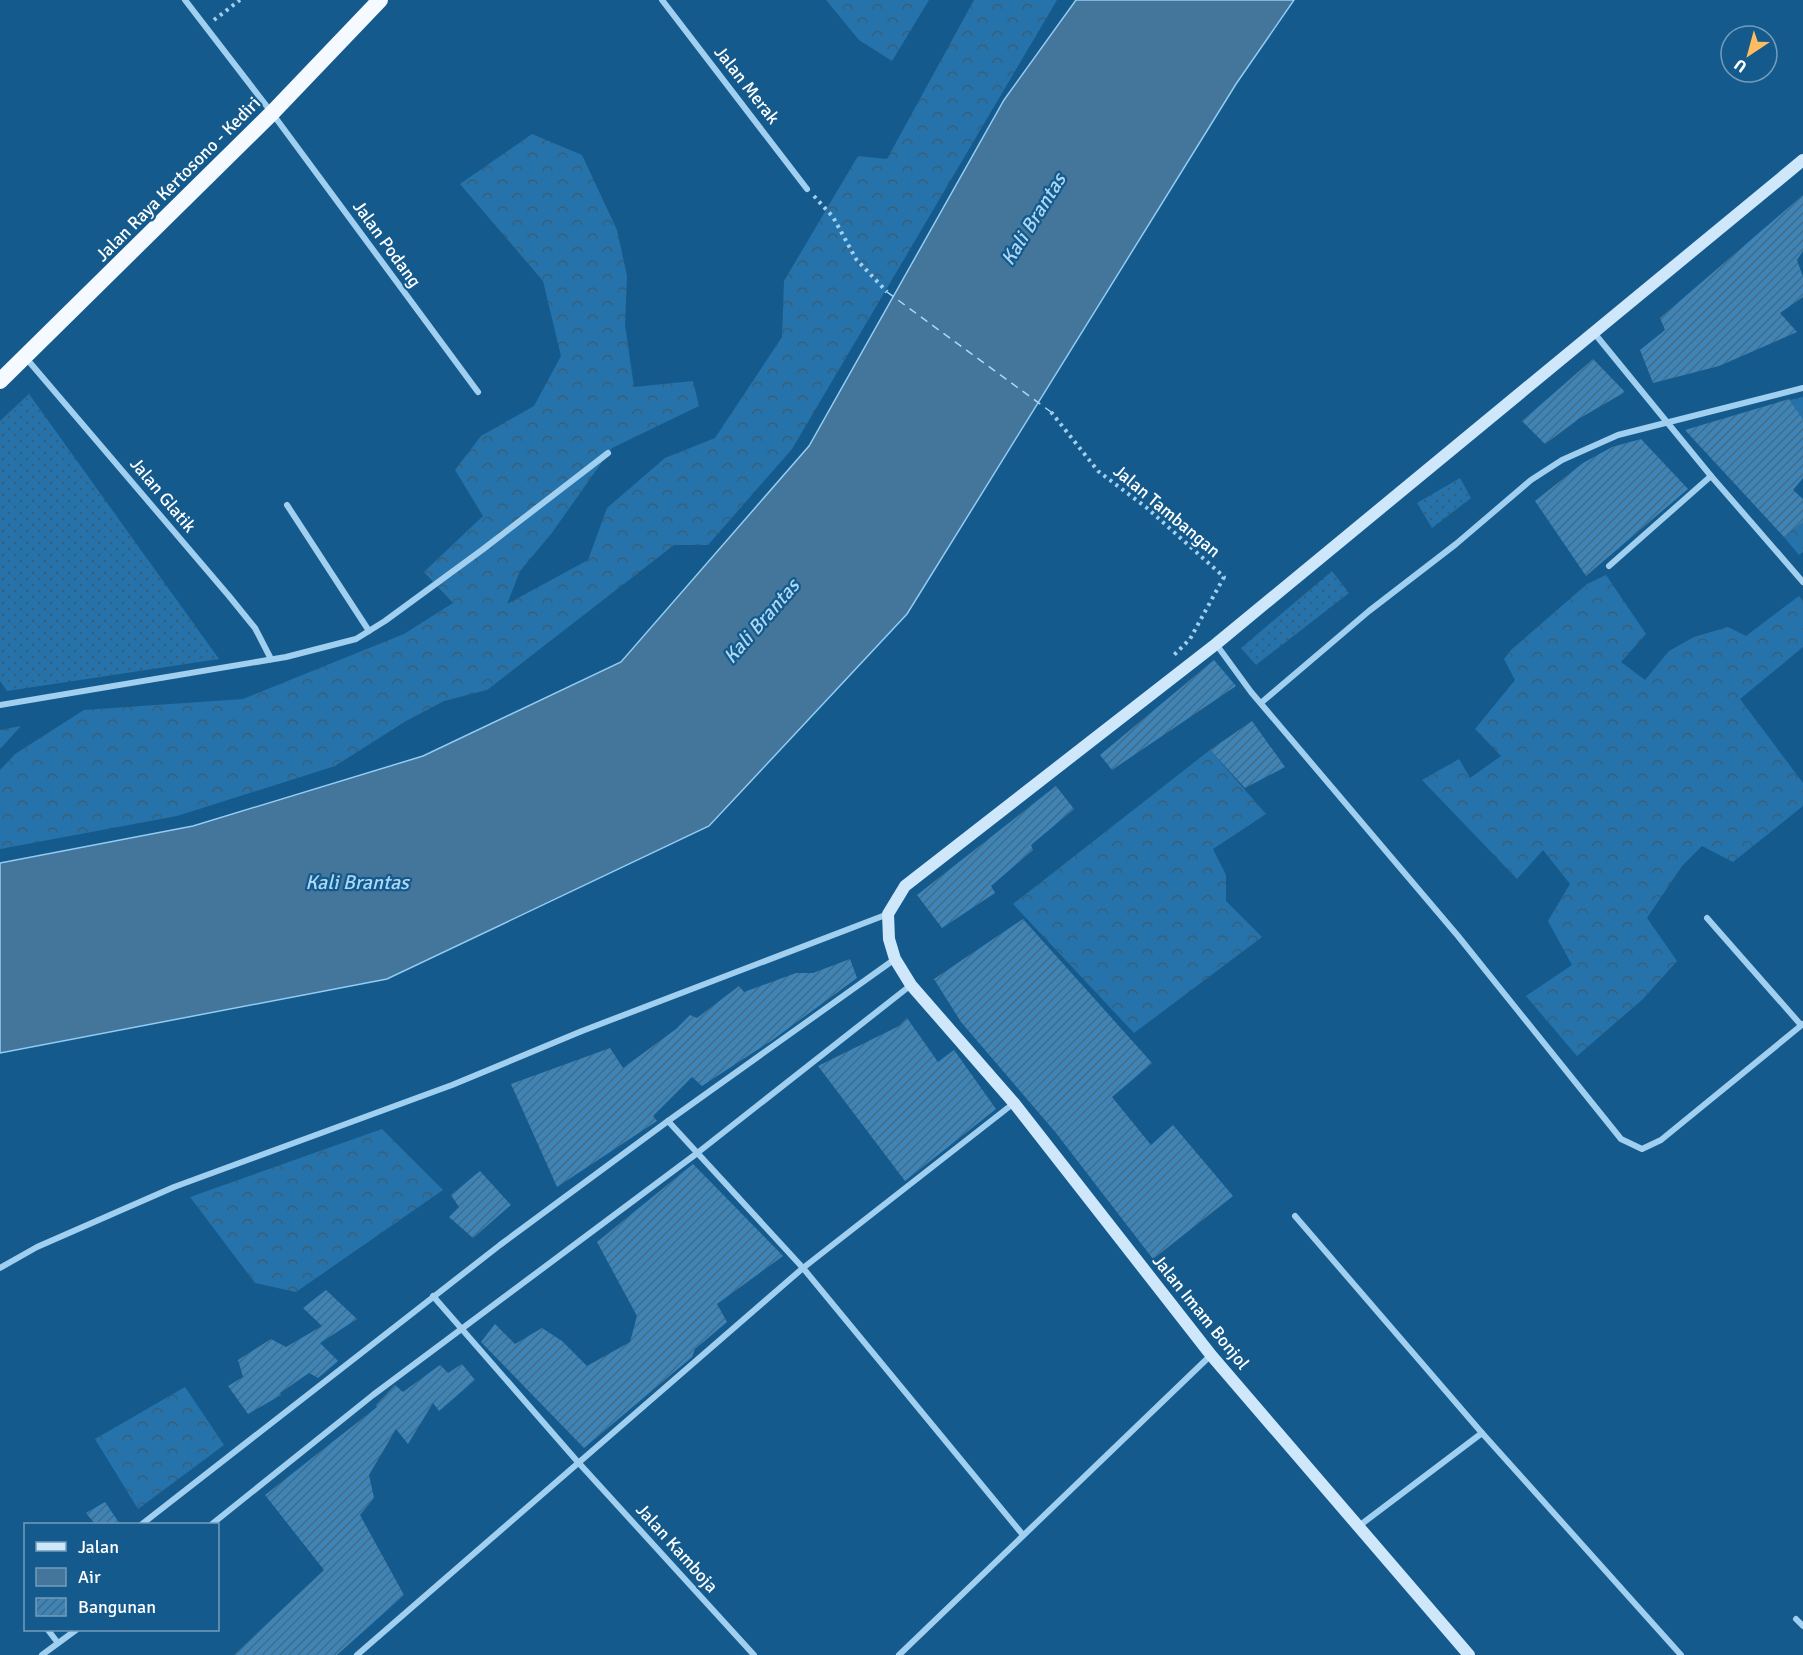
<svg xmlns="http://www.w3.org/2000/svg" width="1803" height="1655" viewBox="0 0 1803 1655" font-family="Signika,sans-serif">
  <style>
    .grass { fill: url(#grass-dots) }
    .forest { fill: url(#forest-crowns) }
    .cemetery { fill: url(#cemetery-stones) }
    .water { fill: #44759a; stroke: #92ccf3; stroke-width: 1.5 }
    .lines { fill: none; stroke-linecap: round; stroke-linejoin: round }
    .ferry { stroke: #acd8f7; stroke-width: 1.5; stroke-dasharray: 8 6; stroke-linecap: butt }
    .building { fill: url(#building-hatch) }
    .path { stroke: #a0cff0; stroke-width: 4; stroke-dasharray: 3 4.5; stroke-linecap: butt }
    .minor { stroke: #a0cff0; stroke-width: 6 }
    .secondary { stroke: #cee7fb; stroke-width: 12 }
    .trunk { stroke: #f4faff; stroke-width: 16 }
    .labels { text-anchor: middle; stroke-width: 4.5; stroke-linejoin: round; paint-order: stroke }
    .street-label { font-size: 18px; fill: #fff; stroke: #155a8d }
    .water-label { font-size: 20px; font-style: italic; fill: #acd8f7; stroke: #155a8d }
  </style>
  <defs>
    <pattern id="grass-dots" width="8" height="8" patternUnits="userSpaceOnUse" patternTransform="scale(1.5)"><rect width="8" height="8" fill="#2573aa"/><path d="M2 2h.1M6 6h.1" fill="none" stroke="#3a5e76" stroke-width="1.8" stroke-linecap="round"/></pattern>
    <pattern id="forest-crowns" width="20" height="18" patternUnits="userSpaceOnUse" patternTransform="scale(1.5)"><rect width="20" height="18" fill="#2573aa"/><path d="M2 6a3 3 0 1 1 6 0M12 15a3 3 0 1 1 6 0" fill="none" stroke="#3a5e76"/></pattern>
    <pattern id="cemetery-stones" width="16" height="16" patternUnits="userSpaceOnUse" patternTransform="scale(1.5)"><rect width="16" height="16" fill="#2573aa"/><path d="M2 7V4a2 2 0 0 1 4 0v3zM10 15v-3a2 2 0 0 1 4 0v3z" fill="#3a5e76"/></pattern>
    <pattern id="building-hatch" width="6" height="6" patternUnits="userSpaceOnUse" patternTransform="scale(1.5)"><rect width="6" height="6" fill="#3e84b6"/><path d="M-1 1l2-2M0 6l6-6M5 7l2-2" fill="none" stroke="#446b86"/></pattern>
  </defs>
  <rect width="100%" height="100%" fill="#155a8d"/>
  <!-- grass -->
  <g class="grass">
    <polygon points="29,394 219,659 7,691 0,681 0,421"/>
    <polygon points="1460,478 1471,498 1432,528 1417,503"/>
    <polygon points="1332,571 1349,593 1256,665 1241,648"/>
  </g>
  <!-- forest -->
  <g class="forest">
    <polygon points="826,0 929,0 892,61 859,40"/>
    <polygon points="974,0 1057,0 792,449 708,545 674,545 487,690 444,701 406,721 335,766 177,816 0,849 0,770 15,754 84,710 243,699 404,634 453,603 424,572 483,516 455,470 481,436 534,406 561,356 543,281 460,184 532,134 582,155 617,230 627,276 625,325 634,387 693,381 699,406 612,448 551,534 520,571 507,604 588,560 607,508 665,458 715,438 782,337 784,281 858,156 887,159"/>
    <polygon points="1803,397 1803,419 1790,400"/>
    <polygon points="1803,522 1803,552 1799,555 1784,537"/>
    <polygon points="1606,575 1646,634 1621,662 1645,680 1669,651 1694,637 1728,627 1746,636 1799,596 1803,601 1803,647 1740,699 1803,783 1803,806 1733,862 1702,846 1682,866 1647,918 1677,961 1643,999 1577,1056 1526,996 1572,965 1548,921 1570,884 1543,850 1517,879 1422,780 1459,759 1470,778 1501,756 1475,729 1515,680 1504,659 1511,650 1587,584"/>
    <polygon points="1210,750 1266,814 1213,849 1226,875 1226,901 1262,937 1134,1033 1013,904"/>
    <polygon points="382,1129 443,1190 296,1292 255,1283 190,1197"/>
    <polygon points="185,1387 224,1445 138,1509 95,1439"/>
  </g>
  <!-- cemetery -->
  <polygon class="cemetery" points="21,726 0,749 0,730"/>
  <!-- water -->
  <polygon class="water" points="1076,0 1294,0 1236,84 907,614 709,826 387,979 0,1053 0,863 193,826 423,756 621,662 809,446 1004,100"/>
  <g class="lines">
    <!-- ferry -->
    <polyline class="ferry" points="887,292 1051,412"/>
  </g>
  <!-- building -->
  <g class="building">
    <polygon points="1803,195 1803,251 1797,260 1803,277 1803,297 1780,313 1797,332 1719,366 1653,383 1640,350 1665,330 1660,318"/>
    <polygon points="1593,359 1625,392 1580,418 1545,444 1522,421"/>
    <polygon points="1789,399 1803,419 1803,478 1793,490 1803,499 1803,522 1784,537 1685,430"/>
    <polygon points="1641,439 1688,489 1586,576 1535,501 1583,463 1612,447"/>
    <polygon points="1214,660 1236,686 1112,770 1100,755"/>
    <polygon points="1252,721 1285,767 1245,788 1210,750"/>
    <polygon points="1056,786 1074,809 1031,845 1033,850 991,886 995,893 942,928 917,895"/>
    <polygon points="1023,919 1152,1063 1112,1097 1151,1145 1173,1125 1233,1196 1153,1259 1056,1133 961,1022 934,979"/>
    <polygon points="850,959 857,978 771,1041 702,1086 692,1077 653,1116 657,1121 557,1187 511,1084 610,1048 623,1068 676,1029 690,1015 697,1018 739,986 744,992 796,973 813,973"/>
    <polygon points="907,1018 938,1062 954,1050 996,1109 905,1181 818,1066 899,1026"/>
    <polygon points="693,1164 783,1256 717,1304 727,1322 695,1349 692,1357 584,1448 481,1342 495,1324 515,1344 542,1328 562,1341 587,1366 630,1342 637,1316 597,1242"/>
    <polygon points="480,1171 511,1205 473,1238 449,1217 459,1207 451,1195"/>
    <polygon points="326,1290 357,1319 320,1343 338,1361 318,1378 309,1373 280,1393 281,1395 248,1414 228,1386 243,1377 238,1360 271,1339 286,1347 322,1326 303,1308"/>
    <polygon points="462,1364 475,1380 439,1411 433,1403 408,1444 396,1429 369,1475 374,1498 360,1515 404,1595 337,1655 234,1655 324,1570 265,1495 377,1407 376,1405 395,1385 403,1392 440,1365 448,1373"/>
    <polygon points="105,1502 120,1524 95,1524 86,1513"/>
  </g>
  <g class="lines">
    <!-- path -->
    <g class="path">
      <polyline points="214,20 240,0"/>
      <polyline points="814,196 833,217 856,259 887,292"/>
      <polyline points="1051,412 1098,471 1147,508 1224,577 1190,639 1174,655"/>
    </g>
    <!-- minor -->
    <g class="minor">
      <polyline points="185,0 272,113 478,392"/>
      <polyline points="662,0 807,189"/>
      <polyline points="1595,334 1711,476 1803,582"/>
      <polyline points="26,358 229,596 255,628 271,659"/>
      <polyline points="287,505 369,631"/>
      <polyline points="1609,566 1711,476"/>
      <polyline points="1216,644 1251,692 1458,936 1621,1139 1642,1149 1661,1140 1803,1024"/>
      <polyline points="1262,702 1369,611 1456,544 1531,480 1562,460 1618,435 1803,388"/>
      <polyline points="0,705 286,657 356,639 385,621 482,550 608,453"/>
      <polyline points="1707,918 1801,1025"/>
      <polyline points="668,1121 803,1268 1023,1535"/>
      <polyline points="1295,1216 1482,1433"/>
      <polyline points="0,1268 37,1247 174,1187 452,1085 582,1031 888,914"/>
      <polyline points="433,1296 577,1461 754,1655"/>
      <polyline points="142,1524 500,1245 668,1121 895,959"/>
      <polyline points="212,1524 373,1395 696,1154 911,985"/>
      <polyline points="1359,1526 1482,1433 1681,1655"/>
      <polyline points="1796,1619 1803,1626"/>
      <polyline points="48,1630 58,1643"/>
      <polyline points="42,1655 76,1630"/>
      <polyline points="357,1655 803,1268 1014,1103"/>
      <polyline points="899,1655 1211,1355"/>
    </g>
    <!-- secondary -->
    <polyline class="secondary" points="1469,1655 1211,1355 1014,1103 911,985 895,959 889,939 888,914 905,886 1216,644 1803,160"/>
    <!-- trunk -->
    <polyline class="trunk" points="0,381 272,113 380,0"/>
  </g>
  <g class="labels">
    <!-- street labels -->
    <g class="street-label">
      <text transform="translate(747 85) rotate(52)" y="6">Jalan Merak</text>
      <text transform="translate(178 179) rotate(-45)" y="6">Jalan Raya Kertosono - Kediri</text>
      <text transform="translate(387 244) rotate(54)" y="6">Jalan Podang</text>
      <text transform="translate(163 495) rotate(50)" y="6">Jalan Glatik</text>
      <text transform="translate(1167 511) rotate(40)" y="6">Jalan Tambangan</text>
      <text transform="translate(1201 1312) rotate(51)" y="6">Jalan Imam Bonjol</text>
      <text transform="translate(677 1548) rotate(48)" y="6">Jalan Kamboja</text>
    </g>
    <!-- water labels -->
    <g class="water-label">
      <text transform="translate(1033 219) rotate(-58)" y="7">Kali Brantas</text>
      <text transform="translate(761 621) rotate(-49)" y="7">Kali Brantas</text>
      <text x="357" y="889">Kali Brantas</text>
    </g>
  </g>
  <!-- legend -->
  <rect x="24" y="1523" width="195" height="108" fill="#155a8d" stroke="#739cbb" stroke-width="1.5"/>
  <rect x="36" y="1542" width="30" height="9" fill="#cee7fb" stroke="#739cbb" stroke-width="1.5"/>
  <text x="78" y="1553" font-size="18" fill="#ffffff">Jalan</text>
  <rect x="36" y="1568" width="30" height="18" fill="#44759a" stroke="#739cbb" stroke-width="1.5"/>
  <text x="78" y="1583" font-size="18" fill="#ffffff">Air</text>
  <rect x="36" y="1598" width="30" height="18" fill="url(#building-hatch)" stroke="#739cbb" stroke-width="1.5"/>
  <text x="78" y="1613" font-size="18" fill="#ffffff">Bangunan</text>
  <!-- north arrow -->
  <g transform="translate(1749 54) rotate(216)"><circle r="28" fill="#155a8d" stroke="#739cbb" stroke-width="1.5"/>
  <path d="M0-4.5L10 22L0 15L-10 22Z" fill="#ffbb5f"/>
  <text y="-9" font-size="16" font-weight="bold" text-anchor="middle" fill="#ffffff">U</text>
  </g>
</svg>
